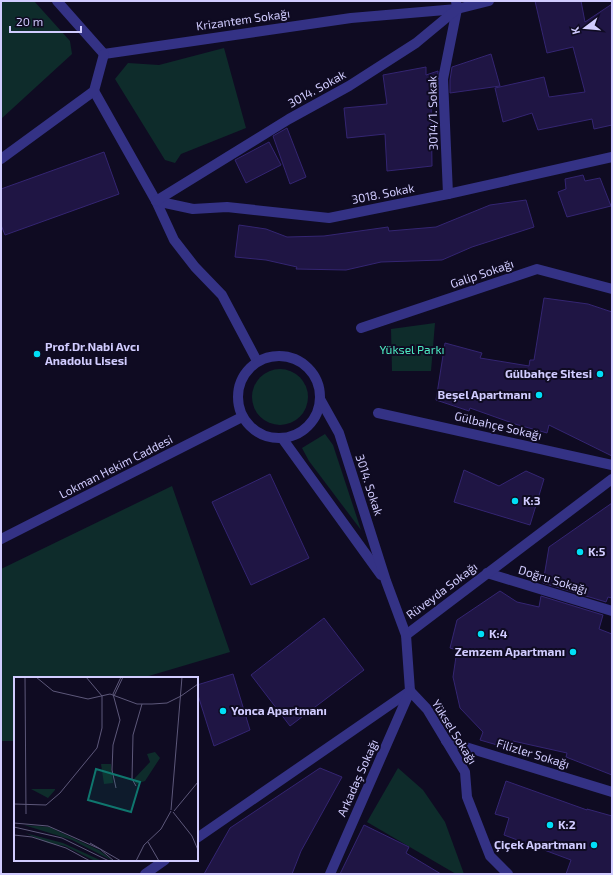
<svg xmlns="http://www.w3.org/2000/svg" width="613" height="875" viewBox="0 0 613 875" font-family="'Exo 2',sans-serif">
  <style>
    .green { fill: #0e2c2b }
    .building { fill: #1f1544; stroke: #342572 }
    .lines { fill: none; stroke-linecap: round; stroke-linejoin: round }
    .minor { stroke: #343285; stroke-width: 10 }
    .poi-dot { fill: #00dff7; stroke: #0f0b22; stroke-width: 1.5 }
    .labels { text-anchor: middle; stroke-width: 4; stroke-linejoin: round; paint-order: stroke }
    .street-label { font-size: 12px; fill: #d1ccff; stroke: #0f0b22 }
    .poi-label { font-size: 12px; font-weight: bold; fill: #d1ccff; stroke: #0f0b22; text-anchor: start }
    .park-label { font-size: 12px; fill: #4deac2; stroke: #0f0b22 }
    .inset-road { fill: none; stroke: #5d587a; stroke-width: 1 }
    .view { fill: #0f766e; fill-opacity: 0.15; stroke: #0f766e; stroke-width: 2 }
    .inset-edge { fill: none; stroke: #d1ccff; stroke-width: 2 }
  </style>
  <rect width="100%" height="100%" fill="#0f0b22"/>
  <!-- green -->
  <g class="green">
    <polygon points="1,1 34,1 70,41 72,54 1,119"/>
    <polygon points="224,48 246,128 181,154 175,163 165,160 115,79 128,63 159,65"/>
    <polygon points="435,323 431,371 392,371 391,329"/>
    <circle cx="280" cy="397" r="28"/>
    <polygon points="325,434 333,445 361,530 309,461 302,448"/>
    <polygon points="172,486 230,652 142,678 15,678 15,741 1,741 1,569"/>
    <polygon points="398,768 423,790 445,822 464,874 456,874 367,822"/>
  </g>
  <!-- building -->
  <g class="building">
    <polygon points="535,1 581,1 585,22 612,4 612,125 594,129 592,119 538,130 532,113 503,122 495,88 544,77 549,97 585,92 573,47 547,53"/>
    <polygon points="491,54 500,86 450,93 450,80 452,67"/>
    <polygon points="426,67 426,75 438,71 437,95 431,96 432,166 387,171 385,134 347,138 344,108 387,104 383,75"/>
    <polygon points="287,128 306,177 290,184 273,136"/>
    <polygon points="269,142 281,165 246,183 235,160"/>
    <polygon points="104,152 119,194 5,235 1,225 1,189"/>
    <polygon points="583,175 585,181 600,178 611,206 567,217 558,192 566,189 565,179"/>
    <polygon points="526,200 534,227 472,247 442,260 381,262 346,270 296,269 297,267 266,260 235,257 239,225 266,229 287,237 324,236 388,227 389,231 436,227 490,205"/>
    <polygon points="544,298 588,304 612,312 612,456 549,425 547,433 515,424 470,408 469,411 436,400 445,343 482,353 480,358 529,366 530,360 534,360"/>
    <polygon points="464,470 499,486 526,471 544,479 530,525 454,502"/>
    <polygon points="270,474 309,558 251,585 212,502"/>
    <polygon points="612,503 612,598 608,597 606,602 543,583 549,547"/>
    <polygon points="500,591 517,602 539,607 541,596 603,615 599,629 612,634 612,775 566,757 567,753 513,741 511,749 480,740 483,732 460,708 453,677 457,650 450,648 457,620"/>
    <polygon points="324,618 364,670 290,726 251,675"/>
    <polygon points="233,674 250,730 214,746 197,692 197,685"/>
    <polygon points="320,768 342,777 301,851 292,874 204,874 230,828"/>
    <polygon points="506,781 587,810 587,809 612,816 612,874 566,874 571,860 504,835 509,818 495,814"/>
    <polygon points="364,825 409,847 406,853 441,874 340,874"/>
  </g>
  <g class="lines">
    <!-- minor -->
    <g class="minor">
      <polyline points="57,1 104,54"/>
      <polyline points="104,54 351,18 457,9"/>
      <polyline points="94,91 156,201 174,240 195,267 222,295 257,361"/>
      <polyline points="1,159 94,91 104,54"/>
      <polyline points="448,194 443,79 457,9 456,1"/>
      <polyline points="156,201 193,209 227,207 329,218 448,194 612,157"/>
      <polyline points="156,201 289,119 349,86 416,43 457,9 489,1"/>
      <polyline points="361,328 537,269 612,289"/>
      <circle cx="279" cy="397" r="41"/>
      <polyline points="378,413 612,465"/>
      <polyline points="282,438 381,575"/>
      <polyline points="1,539 242,417"/>
      <polyline points="487,573 612,611"/>
      <polyline points="406,635 612,479"/>
      <polyline points="446,741 612,792"/>
      <polyline points="197,838 410,691 406,635 386,581 339,433 320,399"/>
      <polyline points="145,874 165,860"/>
      <polyline points="330,874 410,691 427,709 465,772 467,797 490,856 508,874"/>
    </g>
  </g>
  <!-- markers -->
  <g class="poi-dot">
    <circle cx="37" cy="354" r="4"/>
    <circle cx="600" cy="374" r="4"/>
    <circle cx="539" cy="395" r="4"/>
    <circle cx="515" cy="501" r="4"/>
    <circle cx="580" cy="552" r="4"/>
    <circle cx="481" cy="634" r="4"/>
    <circle cx="573" cy="652" r="4"/>
    <circle cx="223" cy="711" r="4"/>
    <circle cx="550" cy="825" r="4"/>
    <circle cx="594" cy="845" r="4"/>
  </g>
  <g class="labels">
    <!-- street labels -->
    <g class="street-label">
      <text transform="translate(243 20) rotate(-8)" y="4">Krizantem Sokağı</text>
      <text transform="translate(317 89) rotate(-29)" y="4">3014. Sokak</text>
      <text transform="translate(433 113) rotate(-91)" y="4">3014/1. Sokak</text>
      <text transform="translate(383 194) rotate(-11)" y="4">3018. Sokak</text>
      <text transform="translate(482 274) rotate(-19)" y="4">Galip Sokağı</text>
      <text transform="translate(498 426) rotate(13)" y="4">Gülbahçe Sokağı</text>
      <text transform="translate(116 467) rotate(-27)" y="4">Lokman Hekim Caddesi</text>
      <text transform="translate(369 485) rotate(72)" y="4">3014. Sokak</text>
      <text transform="translate(553 580) rotate(17)" y="4">Doğru Sokağı</text>
      <text transform="translate(442 591) rotate(-37)" y="4">Rüveyda Sokağı</text>
      <text transform="translate(454 732) rotate(58)" y="4">Yüksel Sokağı</text>
      <text transform="translate(533 754) rotate(17)" y="4">Filizler Sokağı</text>
      <text transform="translate(358 778) rotate(-66)" y="4">Arkadaş Sokağı</text>
    </g>
    <!-- poi labels -->
    <g class="poi-label">
      <text x="45" y="351">Prof.Dr.Nabi Avcı<tspan x="45" dy="14">Anadolu Lisesi</tspan></text>
      <text x="592" y="378" text-anchor="end">Gülbahçe Sitesi</text>
      <text x="531" y="399" text-anchor="end">Beşel Apartmanı</text>
      <text x="523" y="505">K:3</text>
      <text x="588" y="556">K:5</text>
      <text x="489" y="638">K:4</text>
      <text x="565" y="656" text-anchor="end">Zemzem Apartmanı</text>
      <text x="231" y="715">Yonca Apartmanı</text>
      <text x="558" y="829">K:2</text>
      <text x="586" y="849" text-anchor="end">Çiçek Apartmanı</text>
    </g>
    <!-- park labels -->
    <g class="park-label">
      <text x="412" y="354">Yüksel Parkı</text>
    </g>
  </g>
  <!-- overview -->
  <g transform="translate(14 677)">
    <rect width="184" height="184" fill="#0f0b22"/>
    <path d="M141,75l5,6 -15,23 -9,3 -2,-5 16,-17 -3,-8zM87,87h10l2,19 -9,1zM17,112h24v1l-7,8zM10,148l25,2 50,23 14,11 -41,-21zM11,156l38,10 39,18h-7l-30,-15 -17,-3z" fill="#0e2c2b"/>
    <path class="inset-road" d="M11,0l1,137M22,0l17,14 35,8 22,-5 27,10h15l15,-1 14,-7M100,19l9,-19M167,19l17,-12M122,109l-4,-7 1,-44 9,-31M102,111l-4,-18 1,-25 7,-25 -7,-26 8,-17M0,127l32,1 14,-12 37,-45 5,-20v-32l-16,-19M157,133l11,-133M160,134l24,-29M159,135l19,24 6,14M0,146l34,3 25,11M0,150l48,11 47,23M0,158l18,2 34,11 24,13M59,160l27,12 14,12M134,165l11,19M76,166l31,18M122,184l8,-16 17,-16 10,-18"/>
    <path class="view" d="M82,92l44,13 -9,30 -43,-12z"/>
    <rect width="184" height="184" class="inset-edge"/>
  </g>
  <!-- border -->
  <rect width="613" height="875" fill="none" stroke="#d1ccff" stroke-width="4"/>
  <!-- north arrow -->
  <g transform="translate(585 28) rotate(254)" stroke="#0f0b22" stroke-width="3" paint-order="stroke">
  <path d="M0-3L7 15L0 10L-7 15Z" fill="#d1ccff"/>
  <text y="-6" font-size="11" font-weight="bold" text-anchor="middle" fill="#d1ccff">K</text>
  </g>
  <!-- scale -->
  <path d="M10 26v6h71v-6" fill="none" stroke="#d1ccff" stroke-width="2"/>
  <text x="16" y="26" font-size="12" fill="#d1ccff" stroke="#0f0b22" stroke-width="3" paint-order="stroke">20 m</text>
</svg>
